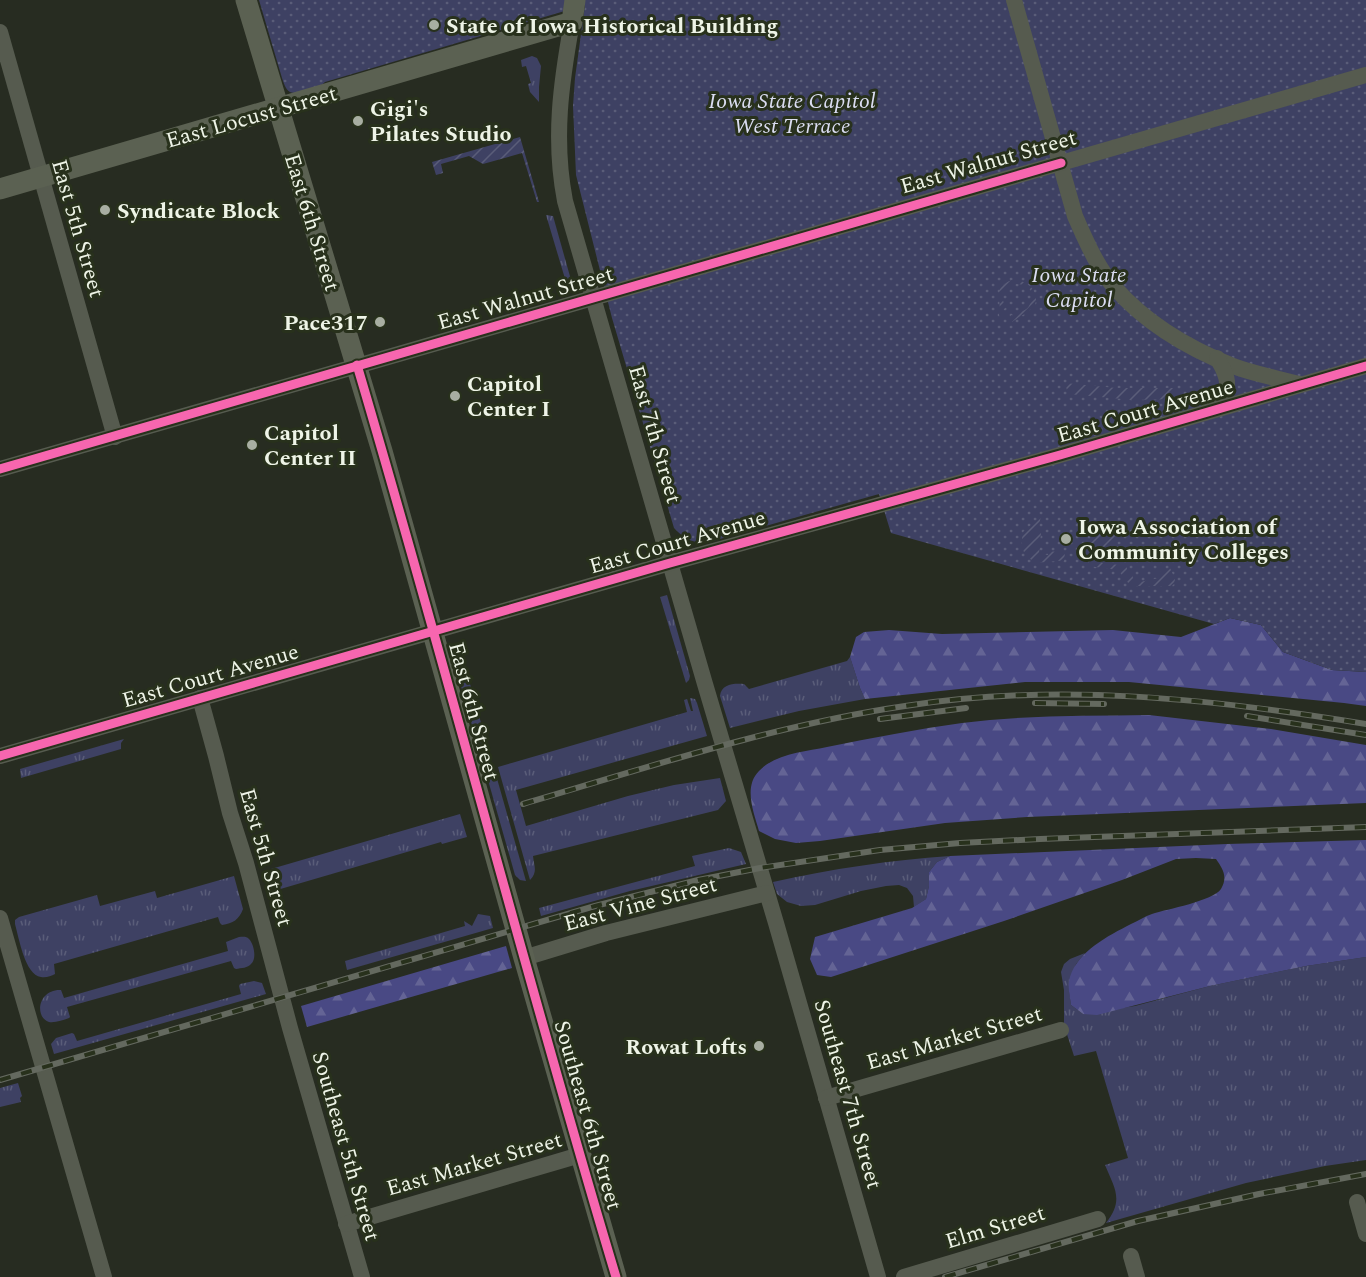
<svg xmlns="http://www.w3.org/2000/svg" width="1366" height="1277" viewBox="0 0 1366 1277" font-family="Spectral,serif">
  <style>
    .grass { fill: url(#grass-tufts) }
    .forest { fill: url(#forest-firs) }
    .park { fill: url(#park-dots) }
    .garden { fill: url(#garden-furrows) }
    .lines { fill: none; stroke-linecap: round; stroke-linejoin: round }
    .minor { stroke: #565b4f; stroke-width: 16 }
    .major { stroke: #5b6152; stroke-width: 21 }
    .rail-casing { stroke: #64695f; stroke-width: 6 }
    .rail { stroke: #28311c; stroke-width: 4; stroke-dasharray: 11; stroke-linecap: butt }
    .cycleway-casing { stroke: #28311c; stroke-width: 13 }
    .cycleway { stroke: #f766af; stroke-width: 9 }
    .poi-dot { fill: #a8aea2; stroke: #28311c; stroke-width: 2 }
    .labels { text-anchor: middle; stroke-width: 6; stroke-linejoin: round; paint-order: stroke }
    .poi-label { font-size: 22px; font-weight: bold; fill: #eef4e7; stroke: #28311c; text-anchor: start }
    .park-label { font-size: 22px; font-style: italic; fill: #dbddf2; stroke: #28311c }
    .street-label { font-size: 22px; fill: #eef4e7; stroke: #28311c }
  </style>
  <defs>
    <pattern id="grass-tufts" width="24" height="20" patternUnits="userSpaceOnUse" patternTransform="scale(1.5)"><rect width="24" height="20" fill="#3e4163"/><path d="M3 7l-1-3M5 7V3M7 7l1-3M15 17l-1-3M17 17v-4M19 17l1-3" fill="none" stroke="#5a5d79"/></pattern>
    <pattern id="forest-firs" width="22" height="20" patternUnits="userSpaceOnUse" patternTransform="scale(1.5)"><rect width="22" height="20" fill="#494984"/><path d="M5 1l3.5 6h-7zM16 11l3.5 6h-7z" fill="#646495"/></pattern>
    <pattern id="park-dots" width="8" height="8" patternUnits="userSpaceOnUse" patternTransform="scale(1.5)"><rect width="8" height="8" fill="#3e4163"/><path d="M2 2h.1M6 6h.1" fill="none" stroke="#5a5d79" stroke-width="1.8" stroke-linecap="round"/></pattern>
    <pattern id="garden-furrows" width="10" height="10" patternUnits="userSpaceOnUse" patternTransform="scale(1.5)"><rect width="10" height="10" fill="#3e4163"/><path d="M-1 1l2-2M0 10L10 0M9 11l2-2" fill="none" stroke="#5a5d79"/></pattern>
  </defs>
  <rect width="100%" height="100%" fill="#272c21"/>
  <!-- grass -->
  <g class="grass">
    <polygon points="532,56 537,58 541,66 539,87 539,102 530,92 528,84 531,83 526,66 522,67 521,60"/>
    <polygon points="546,215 553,216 571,280 566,282"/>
    <polygon points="667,595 690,676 689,680 686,683 660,597"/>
    <polygon points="461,652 487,744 479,743 475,736 454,661 453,657"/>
    <path d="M850,657l10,31 5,11 -66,12 -69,17 -10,-32c1,-12 14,-13 24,-12l5,5 98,-28z"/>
    <path d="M690,698l5,1 2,4 10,33 -191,54 10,36 102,-30 46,-11 46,-7 6,23 -8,9 -185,46c1,10 5,16 -3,24l-32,-113 189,-55 -3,-12 3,-1 4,12h2z"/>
    <polygon points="124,739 121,743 121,749 21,778 20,769"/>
    <polygon points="494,768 526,881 520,880 515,875 488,780 489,773"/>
    <polygon points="460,814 467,837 442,844 441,842 277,890 271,869"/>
    <polygon points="729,848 741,852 746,864 630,891 541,916 539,908 695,866 692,856"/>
    <path d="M950,856l-13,6 -8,10v14l-3,13 -12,8 -1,-11 -6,-8 -8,-3 -13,1 -25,5 -46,14 -14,1 -14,-4 -10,-8 -4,-12c59,-13 117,-22 177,-26z"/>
    <path d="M234,876l9,33c-4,11 -10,14 -21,16l-2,-2 -2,-6 -164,47 1,10c-4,2 -9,4 -14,3 -16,-2 -22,-39 -26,-53v-4l4,-3 78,-22 3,11 55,-15 2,7z"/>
    <polygon points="478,914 490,916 493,928 347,970 345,961 465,926 464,921 472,926"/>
    <path d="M239,937c4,0 7,-1 10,2 5,5 8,20 2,25 -3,4 -10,4 -15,5l-2,-1 -3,-7 -164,46 3,10 -1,1c-6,2 -14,5 -20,4 -15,-5 -11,-33 12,-32l3,8 164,-47 -2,-9z"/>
    <path d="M1085,953l-9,11 -7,26 2,15 12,9 52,-8 75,-20 96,-20 60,-9v203l-41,6 -79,17 -140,40c18,-23 9,-34 -1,-58l23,-7 -32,-107 -22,5 -10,-31v-35l-3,-18 3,-8 6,-5z"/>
    <polygon points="254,981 262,983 266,994 54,1054 51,1044 56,1038 72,1033 74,1034 77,1041 241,994 239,986 240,984"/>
    <polygon points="18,1083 22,1096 20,1098 21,1102 0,1107 0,1088"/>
  </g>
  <!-- forest -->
  <g class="forest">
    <polygon points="1230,618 1261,625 1283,652 1332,670 1366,672 1366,706 1344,703 1129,682 1025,682 865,699 860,688 850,657 856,637 864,632 889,630 942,634 1113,630 1181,637"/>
    <path d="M1149,715l122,14 95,16v58l-339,14 -82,6 -125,18 -24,2 -21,-4 -16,-8c-5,-18 -16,-44 0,-60 17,-18 46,-19 68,-24 45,-9 90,-18 135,-24 62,-8 125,-7 187,-8z"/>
    <path d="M1366,840v117l-60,9 -96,20 -113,29 -14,-1 -12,-9c-1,-9 -4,-18 -1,-28 8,-26 38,-41 61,-53 7,-3 14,-8 21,-10 15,-5 61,-13 69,-25 7,-12 2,-20 -5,-30l-20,-1 -20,1 -54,21 -118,41 -173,56 -14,-2 -7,-16 5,-22 97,-29 14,-9 3,-13v-14l8,-10 13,-6 277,-12z"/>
    <polygon points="506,946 512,968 307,1027 301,1006"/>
  </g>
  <!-- park -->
  <path class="park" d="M259,0h1107v672l-34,-2 -49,-18 -22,-27 -31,-7 -16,6 -323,-91 -12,-39 -170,48c-18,1 -23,-2 -35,-14l-62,-210 -36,-143 -3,-69 2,-28 10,-73 -260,77c-6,6 -26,14 -35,10 -5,-3 -6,-9 -8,-14z"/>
  <!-- garden -->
  <g class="garden">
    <polygon points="520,137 539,202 537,202 522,153 483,164 469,156 441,164 443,173 436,175 432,162"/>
    <path d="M1012,280c12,0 23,6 24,19 0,4 -1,7 -4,9 -5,6 -14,9 -20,14l-3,-2 2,-5 3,1v-4c7,0 13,-1 16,-8 13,-27 -42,-27 -24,3l-3,3 2,2 -5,6 -1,-3c4,-14 -9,-27 13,-35z"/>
    <polygon points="1065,383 1116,388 1177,388 1177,399 1133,400 1068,394"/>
    <path d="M1041,515l-3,17 3,1 -2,21 9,1 1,-4 16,2 -1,8c-8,-1 -16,2 -24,1 -17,-1 -20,-16 -17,-30l14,-12z"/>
    <polygon points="1088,523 1113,527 1122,561 1084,556 1085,546 1090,546 1091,532 1087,531"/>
    <polygon points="1089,561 1126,566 1129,574 1132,574 1133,578 1138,577 1140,582 1159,578 1158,572 1170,568 1175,579 1174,584 1172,586 1133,586 1129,584 1118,570 1088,566"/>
  </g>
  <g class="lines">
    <!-- minor -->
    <g class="minor">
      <path d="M1014,0l61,216c11,25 22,51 40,72 31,35 75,61 118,78 21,8 44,12 66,18"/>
      <path d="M572,22c-11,61 -19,117 -7,179l140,483 71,239 102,354"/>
      <polyline points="0,32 115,437"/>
      <path d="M1208,410c22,-18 25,-26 9,-52"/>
      <polyline points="0,469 1366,75"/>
      <polyline points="200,698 216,756 230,813 246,863 290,1028 362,1277"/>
      <polyline points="0,756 670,563 1060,455 1366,366"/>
      <polyline points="0,918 104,1277"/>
      <polyline points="524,958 606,933 767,893"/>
      <polyline points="826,1098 1061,1030"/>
      <polyline points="1357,1202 1366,1234"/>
      <polyline points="346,1224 580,1155"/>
      <polyline points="1131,1256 1137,1277"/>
      <polyline points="904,1277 1098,1219"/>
    </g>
    <!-- major -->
    <g class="major">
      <polyline points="246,0 382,451 524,958 616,1277"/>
      <polyline points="0,189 572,22 575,0"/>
    </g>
    <defs>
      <g id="rail">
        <polyline points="1035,703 1104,704"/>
        <polyline points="1247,716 1366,735"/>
        <polyline points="880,719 966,708"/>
        <path d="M523,804c126,-37 252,-79 382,-98 154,-24 308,-7 461,18"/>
        <polyline points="0,1080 595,906 698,880 760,868 880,850 960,843 1040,839 1366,827"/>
        <polyline points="945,1277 1138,1221 1259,1194 1366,1174"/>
      </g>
    </defs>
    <!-- rail casing -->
    <use href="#rail" class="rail-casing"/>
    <!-- rail -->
    <use href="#rail" class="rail"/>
    <defs>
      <g id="cycleway">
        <path d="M357,365c90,303 168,610 259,912"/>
        <polyline points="0,469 1061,163"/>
        <polyline points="0,756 670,563 1060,455 1366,366"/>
      </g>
    </defs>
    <!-- cycleway casing -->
    <use href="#cycleway" class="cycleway-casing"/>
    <!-- cycleway -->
    <use href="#cycleway" class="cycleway"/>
  </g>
  <!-- markers -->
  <g class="poi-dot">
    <circle cx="434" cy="25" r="6"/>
    <circle cx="358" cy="121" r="6"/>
    <circle cx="105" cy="210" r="6"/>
    <circle cx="380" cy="322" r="6"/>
    <circle cx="455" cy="396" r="6"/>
    <circle cx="252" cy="445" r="6"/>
    <circle cx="1066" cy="539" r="6"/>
    <circle cx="759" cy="1046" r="6"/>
  </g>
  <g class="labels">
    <!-- poi labels -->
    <g class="poi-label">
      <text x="446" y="33">State of Iowa Historical Building</text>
      <text x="370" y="116">Gigi's<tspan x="370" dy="25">Pilates Studio</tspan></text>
      <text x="117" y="218">Syndicate Block</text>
      <text x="368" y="330" text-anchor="end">Pace317</text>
      <text x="467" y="391">Capitol<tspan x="467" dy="25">Center I</tspan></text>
      <text x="264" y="440">Capitol<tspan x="264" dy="25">Center II</tspan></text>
      <text x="1078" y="534">Iowa Association of<tspan x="1078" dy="25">Community Colleges</tspan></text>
      <text x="747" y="1054" text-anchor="end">Rowat Lofts</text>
    </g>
    <!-- park labels -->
    <g class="park-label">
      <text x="792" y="108">Iowa State Capitol<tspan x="792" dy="25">West Terrace</tspan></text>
      <text x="1079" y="282">Iowa State<tspan x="1079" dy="25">Capitol</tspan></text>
    </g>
    <!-- street labels -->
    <g class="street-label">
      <text transform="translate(251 116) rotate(-16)" y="8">East Locust Street</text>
      <text transform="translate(988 161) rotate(-16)" y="8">East Walnut Street</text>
      <text transform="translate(313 222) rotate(73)" y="8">East 6th Street</text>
      <text transform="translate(79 228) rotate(74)" y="8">East 5th Street</text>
      <text transform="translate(525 297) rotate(-16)" y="8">East Walnut Street</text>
      <text transform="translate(1145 410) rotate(-16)" y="8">East Court Avenue</text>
      <text transform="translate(656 434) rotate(74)" y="8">East 7th Street</text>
      <text transform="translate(677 541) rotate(-16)" y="8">East Court Avenue</text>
      <text transform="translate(210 675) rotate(-16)" y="8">East Court Avenue</text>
      <text transform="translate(475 711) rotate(75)" y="8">East 6th Street</text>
      <text transform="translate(267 857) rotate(74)" y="8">East 5th Street</text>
      <text transform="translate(640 903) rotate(-15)" y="8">East Vine Street</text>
      <text transform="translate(954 1037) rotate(-16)" y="8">East Market Street</text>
      <text transform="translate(849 1094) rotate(74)" y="8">Southeast 7th Street</text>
      <text transform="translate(589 1115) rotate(74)" y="8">Southeast 6th Street</text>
      <text transform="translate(347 1146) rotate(74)" y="8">Southeast 5th Street</text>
      <text transform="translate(474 1163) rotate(-16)" y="8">East Market Street</text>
      <text transform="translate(995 1226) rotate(-17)" y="8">Elm Street</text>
    </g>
  </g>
</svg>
